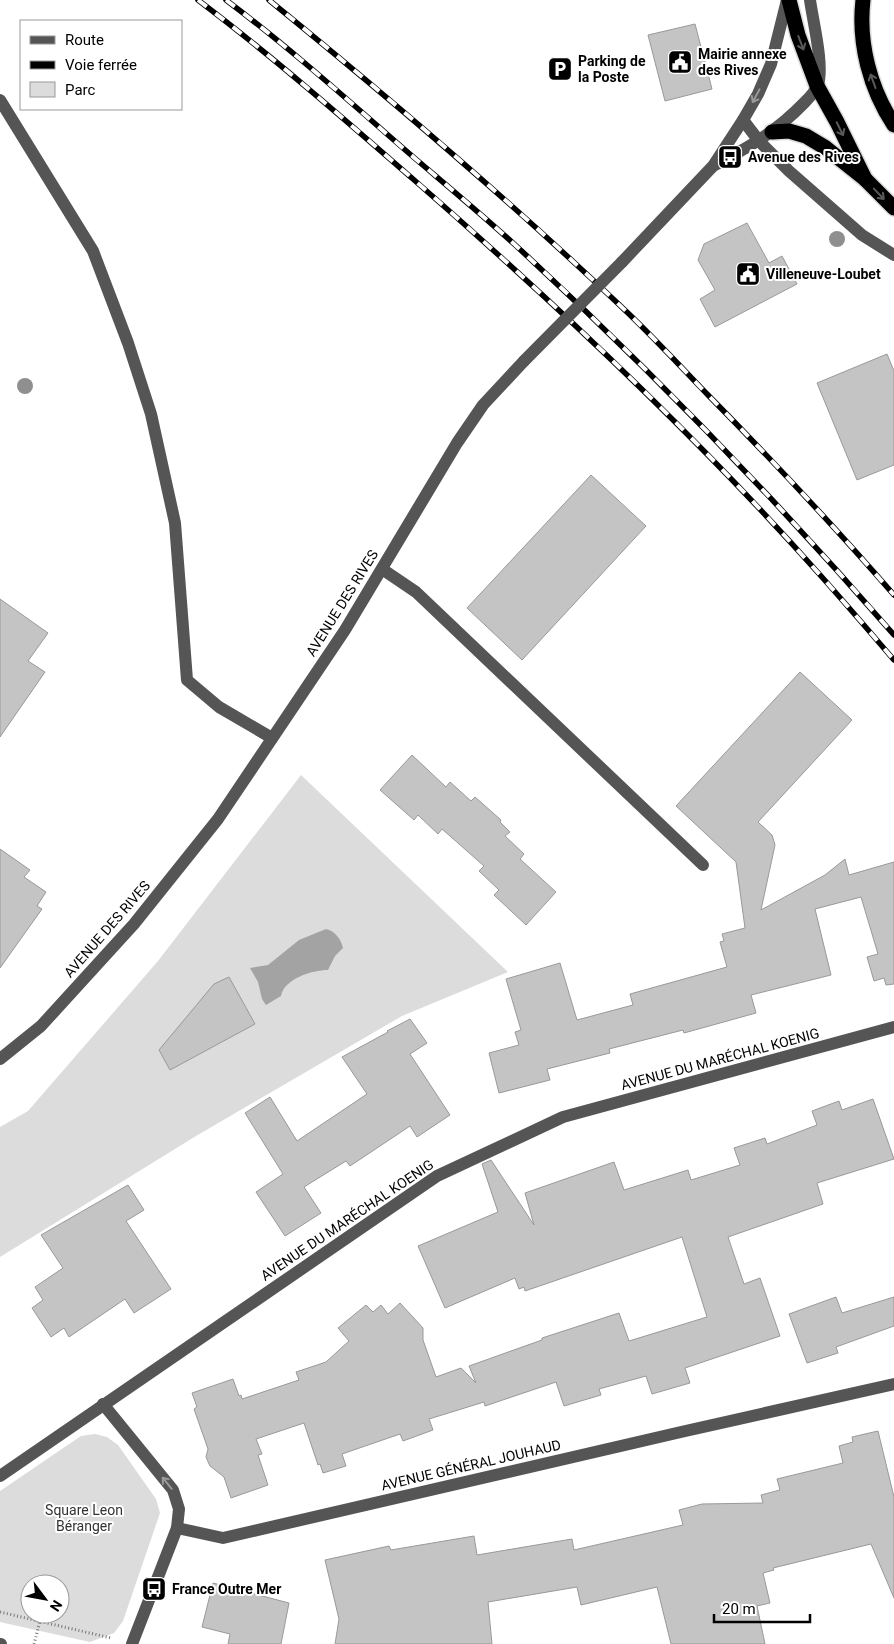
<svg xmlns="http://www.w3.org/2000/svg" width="894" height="1644" viewBox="0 0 894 1644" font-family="Roboto,sans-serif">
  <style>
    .green { fill: #dcdcdc; fill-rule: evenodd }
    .water { fill: #a3a3a3 }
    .building { fill: #c4c4c4; stroke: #999 }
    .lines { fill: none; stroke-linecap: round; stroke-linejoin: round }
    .highway-casing { stroke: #dbdbdb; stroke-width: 18 }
    .path { stroke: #777; stroke-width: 3; stroke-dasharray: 1 2.5; stroke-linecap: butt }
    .minor { stroke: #555; stroke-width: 12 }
    .highway { stroke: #000; stroke-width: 15 }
    .rail-casing { stroke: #000; stroke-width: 5.5 }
    .rail { stroke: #fff; stroke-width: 4; stroke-dasharray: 11; stroke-linecap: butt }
    .minor-bridge { stroke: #555; stroke-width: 12 }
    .tree { fill: #8f8f8f }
    .oneway { stroke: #595959 }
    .oneway2 { stroke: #999 }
    .labels { text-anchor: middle; stroke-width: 4; stroke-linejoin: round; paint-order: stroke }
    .poi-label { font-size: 14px; font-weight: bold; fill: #000; stroke: #fff; text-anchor: start }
    .street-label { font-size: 14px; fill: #000; stroke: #fff }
    .park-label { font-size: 14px; fill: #333; stroke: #fff }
  </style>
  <rect width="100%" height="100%" fill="#fff"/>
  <!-- green -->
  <g class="green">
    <polygon points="301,775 508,972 402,1016 196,1136 0,1257 0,1127 28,1111 158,961"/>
    <path d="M95,1434l12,3 11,8 38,54 4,14 -37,108 -9,12 -24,9 -90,-20v-131l81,-55zM30,1584h30v30h-30z"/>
  </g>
  <!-- water -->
  <path class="water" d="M326,929c9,2 15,10 17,19l-8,8 -7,14c-16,0 -44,9 -47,26l-15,9 -4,-6 -4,-17 -8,-14 18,-3 31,-25z"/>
  <!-- building -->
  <g class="building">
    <polygon points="695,24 712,89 665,101 648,35"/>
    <polygon points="747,223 769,263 782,256 797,284 715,327 700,299 715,290 698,260 704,244"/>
    <polygon points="887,354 894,371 894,465 857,480 817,383"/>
    <polygon points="591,475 646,526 522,660 467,608"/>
    <polygon points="0,599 48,633 28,661 45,672 0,737"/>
    <polygon points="800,672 852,720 758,822 772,835 775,845 761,910 825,875 845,859 849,875 894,862 894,984 886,985 884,978 874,981 867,957 878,954 861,897 815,909 831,975 751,995 756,1013 684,1033 683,1030 609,1049 610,1053 547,1069 550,1080 499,1093 489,1053 519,1045 515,1032 521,1030 506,979 560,963 577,1020 633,1005 630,994 727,967 720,942 724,941 722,934 745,928 736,862 676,806"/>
    <polygon points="412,755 446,787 450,782 471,801 475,797 501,820 500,822 510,832 505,836 524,854 520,859 556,892 526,925 494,895 499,890 479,871 484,866 442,829 438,834 418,815 414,820 380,790"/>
    <polygon points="0,849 30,870 24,877 46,892 37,906 42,909 0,968"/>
    <polygon points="229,977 255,1024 170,1070 159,1050 214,984"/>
    <polygon points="410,1019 427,1043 410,1054 450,1115 417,1137 410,1126 350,1166 346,1161 304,1187 321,1213 285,1236 256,1192 283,1174 245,1113 270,1097 297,1141 367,1094 342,1057 388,1032 387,1031"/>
    <polygon points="873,1099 894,1159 817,1183 823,1204 728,1237 744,1284 760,1278 780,1336 685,1368 690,1383 652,1394 646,1376 599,1389 601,1395 564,1406 556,1382 485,1406 484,1402 429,1419 433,1430 403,1441 400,1434 342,1454 346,1466 323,1473 320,1464 318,1465 304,1423 256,1439 262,1454 258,1455 268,1485 231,1498 224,1477 210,1466 206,1457 208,1449 194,1409 197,1407 192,1393 233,1379 239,1396 241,1395 242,1399 299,1380 296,1372 326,1362 349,1341 338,1328 366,1305 373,1312 381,1305 388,1314 400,1303 423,1328 423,1340 436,1377 461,1368 476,1383 469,1366 542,1340 542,1338 619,1313 629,1341 707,1317 682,1237 525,1291 524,1287 519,1289 515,1278 445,1308 418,1246 498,1212 482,1164 491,1160 534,1225 525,1193 614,1162 624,1190 688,1170 691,1180 740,1165 734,1148 765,1138 767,1144 817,1125 812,1111 839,1101 842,1110"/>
    <polygon points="128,1185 144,1210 126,1221 171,1289 134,1313 125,1299 69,1337 64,1328 51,1337 32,1308 43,1300 35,1287 63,1268 41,1235"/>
    <polygon points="836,1297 842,1313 894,1297 894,1326 836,1347 838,1353 807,1363 789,1314"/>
    <polygon points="878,1431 894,1497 894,1598 871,1544 773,1568 774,1570 763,1573 770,1603 757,1606 765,1644 671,1644 657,1587 581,1605 577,1587 488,1602 492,1644 335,1644 339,1619 325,1560 389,1546 391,1550 474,1536 477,1555 572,1539 574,1550 683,1525 679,1510 702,1504 763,1503 761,1495 780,1490 777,1479 843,1463 839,1446 853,1442 852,1437"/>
    <polygon points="213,1583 289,1603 281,1644 228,1644 230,1634 202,1627"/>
  </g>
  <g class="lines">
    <defs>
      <g id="highway">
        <polyline points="789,0 798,35 817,86 837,122 865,179"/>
        <path d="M863,0c-5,43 7,89 31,125"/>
        <polyline points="772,132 789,131 806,136 826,148 865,179 894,208"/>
      </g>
    </defs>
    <!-- highway casing -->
    <use href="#highway" class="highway-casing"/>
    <!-- path -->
    <g class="path">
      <polyline points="0,1612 111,1638"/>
      <polyline points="34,1644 40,1621"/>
    </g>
    <!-- minor -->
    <g class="minor">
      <polyline points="0,100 93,251 128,343 151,414 175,523 187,680 219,707 272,738"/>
      <polyline points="743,120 759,141 789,171 862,235 894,255"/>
      <path d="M715,165c34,-18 61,-33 89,-62 5,-5 11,-11 14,-18 6,-21 -5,-63 -8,-85"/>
      <polyline points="622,262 713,166 743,120 758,94 771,64 787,0"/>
      <polyline points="382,569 416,592 703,865"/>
      <polyline points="0,1059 41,1026 134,924 218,819 345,630 457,443 483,405 524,361"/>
      <polyline points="103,1404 173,1490 179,1509 177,1528 132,1644"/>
      <polyline points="0,1476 437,1176 563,1117 894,1027"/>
      <polyline points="177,1528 223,1538 681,1432 894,1384"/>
      <polyline points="0,1644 1,1644"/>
    </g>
    <!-- highway -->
    <use href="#highway" class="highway"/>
    <defs>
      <g id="rail">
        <path d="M198,0c74,56 145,118 215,179 142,124 283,256 408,397 25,28 49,56 73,84"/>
        <path d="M226,0c64,48 124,102 185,155 34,29 69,58 102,88 134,123 261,254 381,392"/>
        <path d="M269,0c124,101 245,204 360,314 27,26 53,54 79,81 64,65 126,131 186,200"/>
      </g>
    </defs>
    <!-- rail casing -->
    <use href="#rail" class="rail-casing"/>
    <!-- rail -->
    <use href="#rail" class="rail"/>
    <!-- minor-bridge -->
    <polyline class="minor-bridge" points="524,361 622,262"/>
  </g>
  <!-- trees -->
  <g class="tree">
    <circle cx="837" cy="239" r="8"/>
    <circle cx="25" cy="386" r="8"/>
  </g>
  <!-- one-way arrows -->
  <defs><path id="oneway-shaft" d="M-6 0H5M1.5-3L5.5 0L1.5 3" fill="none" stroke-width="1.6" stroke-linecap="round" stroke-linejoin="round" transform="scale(1.25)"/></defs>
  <g class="oneway">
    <use href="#oneway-shaft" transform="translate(801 43) rotate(69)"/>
    <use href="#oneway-shaft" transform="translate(873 81) rotate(-110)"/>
    <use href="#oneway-shaft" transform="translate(840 129) rotate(64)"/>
    <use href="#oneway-shaft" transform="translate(879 194) rotate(46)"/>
  </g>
  <g class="oneway2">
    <use href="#oneway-shaft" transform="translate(756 96) rotate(118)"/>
    <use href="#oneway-shaft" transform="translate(167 1483) rotate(-129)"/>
  </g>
  <!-- icons -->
  <defs>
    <symbol id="civic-square" viewBox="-11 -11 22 22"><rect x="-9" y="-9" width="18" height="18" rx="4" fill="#000" stroke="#fff"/><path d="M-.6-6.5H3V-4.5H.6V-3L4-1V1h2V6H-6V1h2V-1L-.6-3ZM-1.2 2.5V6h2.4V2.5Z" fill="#fff"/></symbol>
    <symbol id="parking-square" viewBox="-11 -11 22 22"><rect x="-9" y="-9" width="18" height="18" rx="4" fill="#000" stroke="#fff"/><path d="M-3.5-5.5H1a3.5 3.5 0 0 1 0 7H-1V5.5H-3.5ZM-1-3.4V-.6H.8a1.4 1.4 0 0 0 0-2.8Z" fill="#fff"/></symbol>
    <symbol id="bus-square" viewBox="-11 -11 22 22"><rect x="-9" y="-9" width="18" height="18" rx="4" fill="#000" stroke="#fff"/><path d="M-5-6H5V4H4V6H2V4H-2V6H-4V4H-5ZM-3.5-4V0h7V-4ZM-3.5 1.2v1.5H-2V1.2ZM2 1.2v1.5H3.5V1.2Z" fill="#fff"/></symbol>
  </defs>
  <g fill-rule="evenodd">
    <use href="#civic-square" x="666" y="48" width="28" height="28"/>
    <use href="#parking-square" x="546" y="55" width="28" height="28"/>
    <use href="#bus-square" x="716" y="143" width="28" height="28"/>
    <use href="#civic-square" x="734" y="260" width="28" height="28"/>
    <use href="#bus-square" x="140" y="1575" width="28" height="28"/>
  </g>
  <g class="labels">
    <!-- poi labels -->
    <g class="poi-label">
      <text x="698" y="59">Mairie annexe<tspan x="698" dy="16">des Rives</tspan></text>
      <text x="578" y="66">Parking de<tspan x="578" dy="16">la Poste</tspan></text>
      <text x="748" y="162">Avenue des Rives</text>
      <text x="766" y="279">Villeneuve-Loubet</text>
      <text x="172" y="1594">France Outre Mer</text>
    </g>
    <!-- street labels -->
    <g class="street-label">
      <text transform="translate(342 603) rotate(-58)" y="5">AVENUE DES RIVES</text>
      <text transform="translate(107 929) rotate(-49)" y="5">AVENUE DES RIVES</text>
      <text transform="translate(720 1059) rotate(-15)" y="5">AVENUE DU MARÉCHAL KOENIG</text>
      <text transform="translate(347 1220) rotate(-34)" y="5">AVENUE DU MARÉCHAL KOENIG</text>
      <text transform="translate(471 1465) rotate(-13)" y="5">AVENUE GÉNÉRAL JOUHAUD</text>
    </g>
    <!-- park labels -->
    <g class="park-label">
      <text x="84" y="1515">Square Leon<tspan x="84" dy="16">Béranger</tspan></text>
    </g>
  </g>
  <!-- legend -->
  <rect x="20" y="20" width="162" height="90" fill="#ffffff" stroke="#999999"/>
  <rect x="30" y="36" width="25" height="8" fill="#555555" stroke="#999999"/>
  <text x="65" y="45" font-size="15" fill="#000000">Route</text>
  <rect x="30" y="61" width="25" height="8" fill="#000000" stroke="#999999"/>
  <text x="65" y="70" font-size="15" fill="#000000">Voie ferrée</text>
  <rect x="30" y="82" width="25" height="15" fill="#dcdcdc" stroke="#999999"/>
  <text x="65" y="95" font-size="15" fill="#000000">Parc</text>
  <!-- north arrow -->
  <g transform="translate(45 1599) rotate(122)"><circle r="24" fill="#ffffff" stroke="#999999"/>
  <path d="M0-4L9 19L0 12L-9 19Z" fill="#000000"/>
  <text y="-8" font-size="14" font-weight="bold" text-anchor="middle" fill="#000000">N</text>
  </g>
  <!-- scale -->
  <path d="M714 1614v8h96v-8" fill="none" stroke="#000000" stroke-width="2.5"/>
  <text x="722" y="1614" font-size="15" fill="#000000" stroke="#ffffff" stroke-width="4" paint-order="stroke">20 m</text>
</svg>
